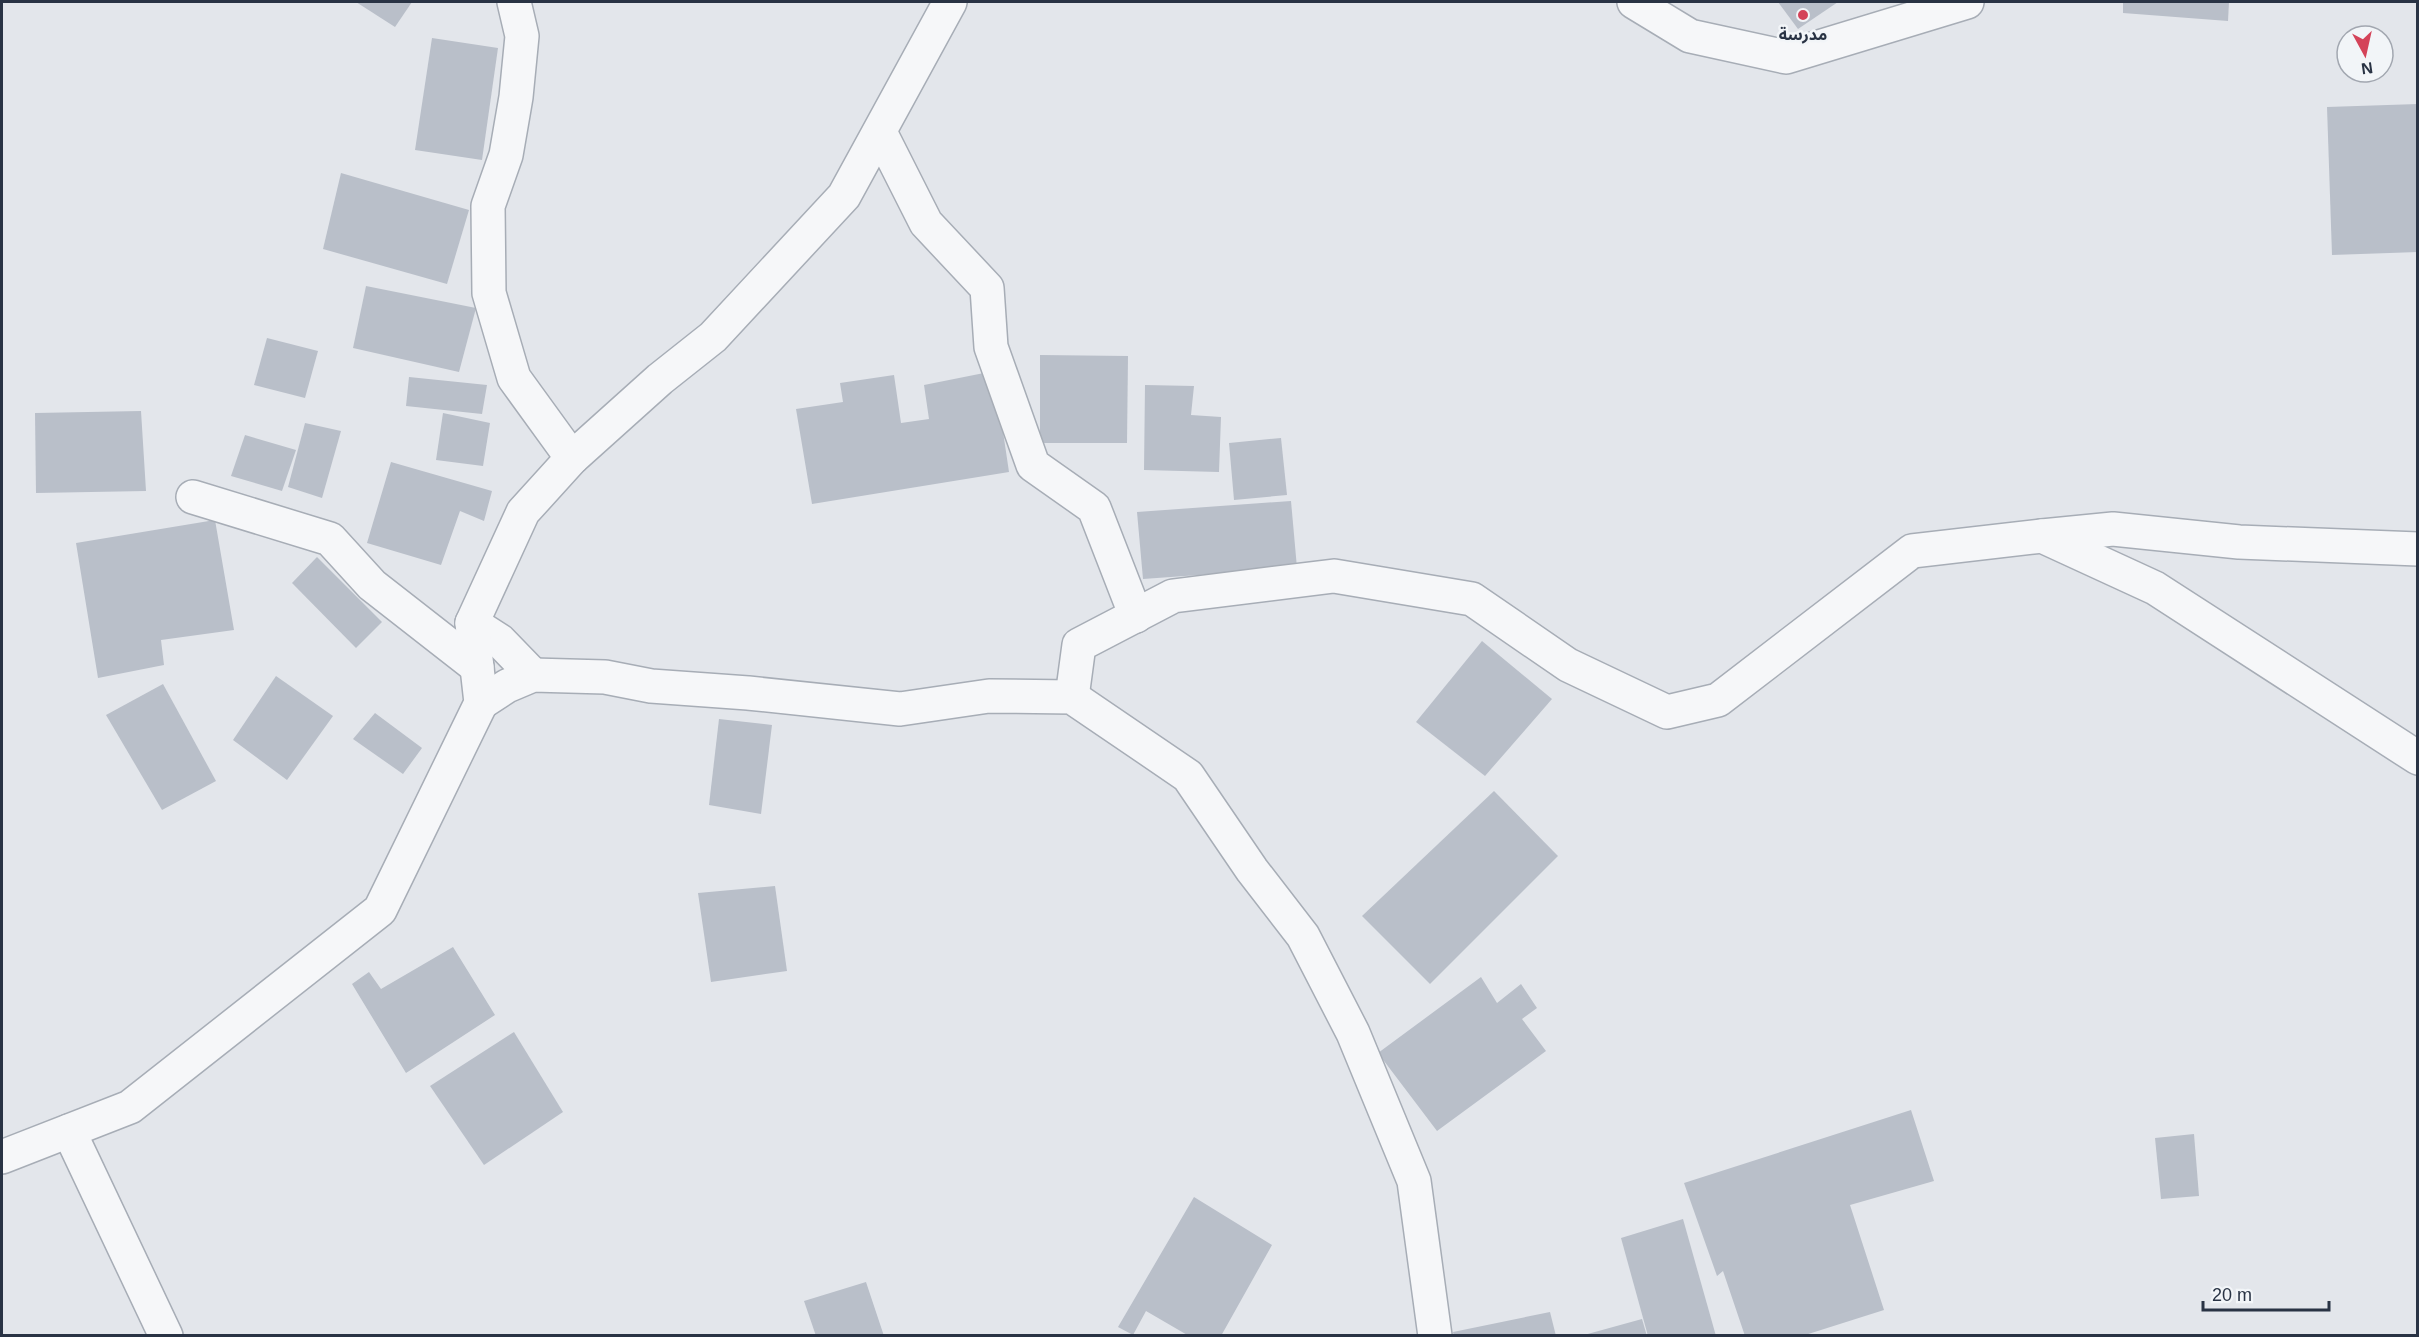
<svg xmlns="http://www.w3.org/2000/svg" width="2419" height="1337" viewBox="0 0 2419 1337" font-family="Helvetica,'Noto Sans Arabic',sans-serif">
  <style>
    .building { fill: #b9bfc9 }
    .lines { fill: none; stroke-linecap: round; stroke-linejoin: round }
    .minor-casing { stroke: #a7adb6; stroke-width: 36 }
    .tertiary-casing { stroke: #a7adb6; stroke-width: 36 }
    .minor { stroke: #f6f7f9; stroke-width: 33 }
    .tertiary { stroke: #f6f7f9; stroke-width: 33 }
    .poi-dot { fill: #d44359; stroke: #f2f5f8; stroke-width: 2 }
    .labels { text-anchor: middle; stroke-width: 5; stroke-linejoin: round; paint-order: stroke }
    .poi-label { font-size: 16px; font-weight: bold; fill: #293344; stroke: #f2f5f8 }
  </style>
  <rect width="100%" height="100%" fill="#e3e6eb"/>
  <!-- building -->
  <g class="building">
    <polygon points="356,2 412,2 395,27"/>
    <polygon points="1778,2 1838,2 1798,29"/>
    <polygon points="2123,2 2229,2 2228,21 2123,13"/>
    <polygon points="432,38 498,48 482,160 415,150"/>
    <polygon points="2418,104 2418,252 2332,255 2327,107"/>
    <polygon points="341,173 469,210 447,284 323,249"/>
    <polygon points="366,286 476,308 459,372 353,348"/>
    <polygon points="267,338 318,351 305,398 254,385"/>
    <polygon points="1040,355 1128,356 1127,443 1040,443"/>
    <polygon points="994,371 1009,472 812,504 796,409 843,402 840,383 894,375 901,423 929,419 924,385"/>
    <polygon points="409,377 487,385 482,414 406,406"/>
    <polygon points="1145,385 1194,386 1191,415 1221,417 1219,472 1144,470"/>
    <polygon points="141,411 146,491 36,493 35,413"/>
    <polygon points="443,413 490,423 483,466 436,460"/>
    <polygon points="305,423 341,431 322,498 288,487"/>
    <polygon points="245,435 296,450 282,491 231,476"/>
    <polygon points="1281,438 1287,495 1234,500 1229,443"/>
    <polygon points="391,462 492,491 484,521 460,511 441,565 367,543"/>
    <polygon points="1291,501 1297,568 1143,579 1137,512"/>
    <polygon points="215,520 234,630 161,640 164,665 98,678 76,543"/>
    <polygon points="317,557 382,622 356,648 292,583"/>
    <polygon points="1482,641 1552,699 1485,776 1416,722"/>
    <polygon points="276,676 333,716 287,780 233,740"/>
    <polygon points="163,684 216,781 162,810 106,715"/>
    <polygon points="375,713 422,748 403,774 353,739"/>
    <polygon points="719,719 772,725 761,814 709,805"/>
    <polygon points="1494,791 1558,856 1430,984 1362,916"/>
    <polygon points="775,886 787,971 711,982 698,893"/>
    <polygon points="453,947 495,1015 406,1073 352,984 369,972 381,989"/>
    <polygon points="1481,977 1497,1003 1521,984 1537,1008 1522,1019 1546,1051 1437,1131 1378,1053"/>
    <polygon points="514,1032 563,1112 484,1165 430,1086"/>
    <polygon points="1911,1110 1934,1181 1850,1205 1884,1310 1802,1336 1745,1336 1723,1271 1717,1276 1684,1183"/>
    <polygon points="2194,1134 2199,1196 2161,1199 2155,1138"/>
    <polygon points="1194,1197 1272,1245 1221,1336 1189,1336 1146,1311 1133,1335 1118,1327"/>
    <polygon points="1683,1219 1716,1336 1648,1336 1621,1238"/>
    <polygon points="866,1282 884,1336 816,1336 804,1301"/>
    <polygon points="1550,1312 1556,1336 1454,1336 1453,1332"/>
    <polygon points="1642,1319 1647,1336 1584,1336 1584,1335"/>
  </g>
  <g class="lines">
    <defs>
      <g id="minor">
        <polyline points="514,2 522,36 516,97 506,155 488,206 489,293 514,378 572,458"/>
        <polyline points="1634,2 1690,36 1786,57 1967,2"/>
        <polyline points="880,132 926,223 987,288 991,347 1033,465 1094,508 1136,616"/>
        <polyline points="193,497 330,539 372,585 477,667"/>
        <polyline points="2042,536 2113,529 2239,542 2418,549"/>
        <polyline points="472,623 500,641 533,675"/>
        <polyline points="1072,697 1079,645 1173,596 1334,576 1472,599 1568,665 1667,712 1718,700 1912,551 2042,536 2155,588 2418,758"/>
        <polyline points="481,703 507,686 533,675 605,677 651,686 748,693 900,709 989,696 1072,697 1188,776 1252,870 1303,936 1353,1033 1414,1181 1435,1336"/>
        <polyline points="69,1131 166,1336"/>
      </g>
      <polyline id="tertiary" points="2,1157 130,1107 380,910 481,703 472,623 523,512 572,458 660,379 713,337 844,196 950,2"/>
    </defs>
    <!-- minor casing -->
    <use href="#minor" class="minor-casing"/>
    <!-- tertiary casing -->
    <use href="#tertiary" class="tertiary-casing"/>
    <!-- minor -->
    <use href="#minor" class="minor"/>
    <!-- tertiary -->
    <use href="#tertiary" class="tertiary"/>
  </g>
  <!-- markers -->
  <circle class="poi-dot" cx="1803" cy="15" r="6"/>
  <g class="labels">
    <!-- poi labels -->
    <g class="poi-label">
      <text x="1803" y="40">مدرسة</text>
    </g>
  </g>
  <!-- border -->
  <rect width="2419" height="1337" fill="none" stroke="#293344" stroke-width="6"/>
  <!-- north arrow -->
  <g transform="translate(2365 54) rotate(172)"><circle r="28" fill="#f2f5f8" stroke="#a2a7b0" stroke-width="1.5"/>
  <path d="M0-4.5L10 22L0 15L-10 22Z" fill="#d44359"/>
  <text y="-9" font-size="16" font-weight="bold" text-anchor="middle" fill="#293344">N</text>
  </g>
  <!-- scale -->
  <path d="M2203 1301v9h126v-9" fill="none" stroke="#293344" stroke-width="3"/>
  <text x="2212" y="1301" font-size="18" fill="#293344" stroke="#f2f5f8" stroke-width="4.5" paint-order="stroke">20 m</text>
</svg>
